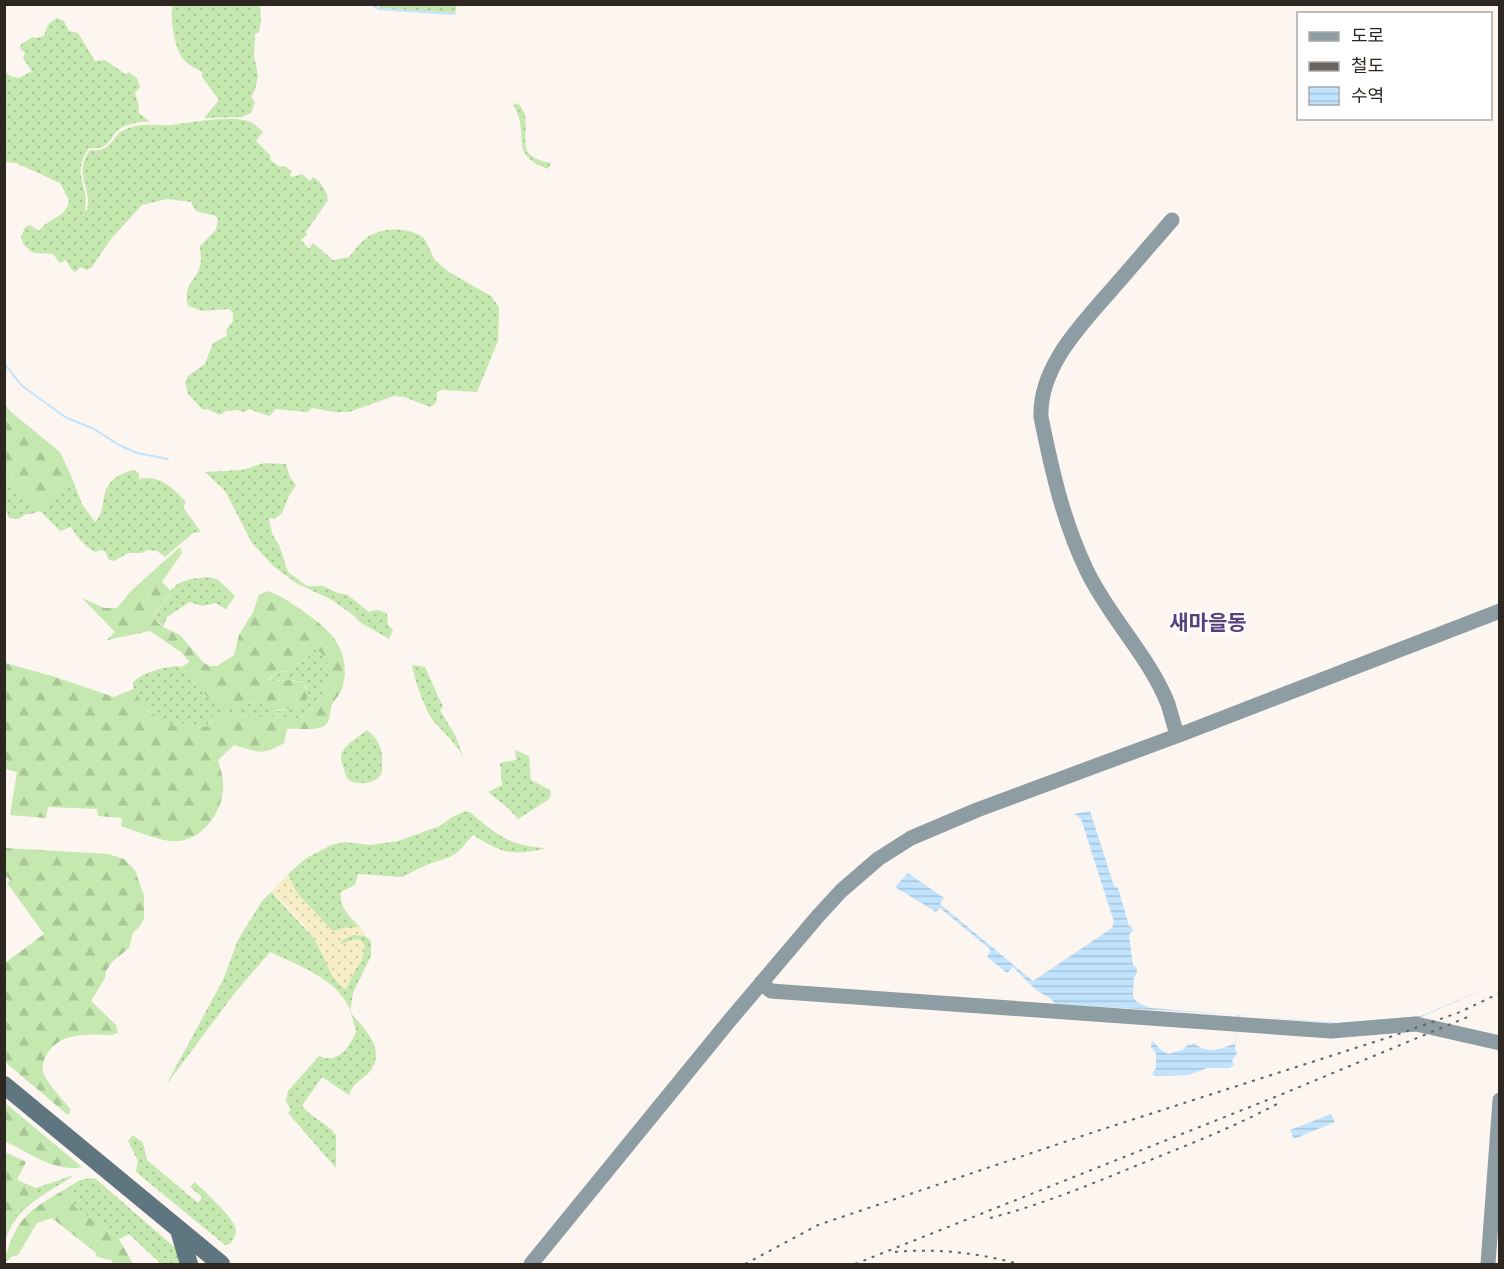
<svg xmlns="http://www.w3.org/2000/svg" width="1504" height="1269" viewBox="0 0 1504 1269" font-family="Roboto,'Noto Sans KR',sans-serif">
  <style>
    .grass { fill: url(#grass-dots) }
    .forest { fill: url(#forest-firs) }
    .sand { fill: url(#sand-dots) }
    .water { fill: url(#water-rules) }
    .lines { fill: none; stroke-linecap: round; stroke-linejoin: round }
    .stream { stroke: #c1e3fd; stroke-width: 2 }
    .secondary { stroke: #8d9da3; stroke-width: 15 }
    .highway { stroke: #5f757f; stroke-width: 18 }
    .rail { stroke: #6a635d; stroke-width: 2; stroke-dasharray: 3 6; stroke-linecap: butt }
    .labels { text-anchor: middle; stroke-width: 4.5; stroke-linejoin: round; paint-order: stroke }
    .quarter-label { font-size: 21px; font-weight: bold; fill: #58407c; stroke: #fff }
  </style>
  <defs>
    <pattern id="grass-dots" width="8" height="8" patternUnits="userSpaceOnUse" patternTransform="scale(1.5)"><rect width="8" height="8" fill="#c4e8af"/><path d="M2 2h.1M6 6h.1" fill="none" stroke="#a9c796" stroke-width="1.8" stroke-linecap="round"/></pattern>
    <pattern id="forest-firs" width="22" height="20" patternUnits="userSpaceOnUse" patternTransform="scale(1.5)"><rect width="22" height="20" fill="#c4e8af"/><path d="M5 1l3.5 6h-7zM16 11l3.5 6h-7z" fill="#a9c796"/></pattern>
    <pattern id="sand-dots" width="8" height="8" patternUnits="userSpaceOnUse" patternTransform="scale(1.5)"><rect width="8" height="8" fill="#f7edc7"/><path d="M2 2h.1M6 6h.1" fill="none" stroke="#d4cbab" stroke-width="1.8" stroke-linecap="round"/></pattern>
    <pattern id="water-rules" width="6" height="5" patternUnits="userSpaceOnUse" patternTransform="scale(1.5)"><rect width="6" height="5" fill="#c1e3fd"/><path d="M0 2.5h6" fill="none" stroke="#a6c3d9"/></pattern>
  </defs>
  <rect width="100%" height="100%" fill="#fdf5ef"/>
  <!-- grass -->
  <g class="grass">
    <path d="M173,4l87,1 1,15 -2,12 -4,2 -1,21 4,21 -3,14 -4,7 4,5 -4,11 -9,4 -38,1 15,-18 -17,-23v-5c-5,-3 -12,-6 -17,-11 -10,-9 -16,-44 -12,-57z"/>
    <polygon points="380,5 453,4 457,5 455,13 379,8"/>
    <path d="M58,18l6,3 5,10 9,2 17,28 10,-1 20,14 4,-2 8,6 3,9 -5,6 4,13 -1,3 2,5 10,8c-9,-1 -22,2 -29,6 -13,8 -8,22 -32,20 -19,27 1,37 -4,62h2c6,-22 -15,-34 3,-60 23,3 21,-15 34,-20 18,-8 26,-4 45,-5 23,-2 53,-9 75,-5 9,1 12,6 19,12l-7,9 15,15 -1,4 10,7 5,-1 7,6 -2,3 2,2 10,-3 8,7 3,-4c9,6 13,13 15,23l-22,32 1,3 -6,5 8,9 4,-6 20,17 16,-3c5,-5 10,-14 16,-18 16,-13 44,-12 59,-1l11,22 14,12 42,24 8,11 -1,34 -21,51 -35,-2 -5,2c0,7 0,12 -7,15l-26,-10 -10,-1 -45,16h-14l-23,-4 -5,4 -31,-3 -7,7 -20,-7 -5,3 -7,-2 -11,1 -6,4 -13,-6 -4,1 -15,-16 -3,-12 3,-6 17,-12 8,-21 14,-7 -1,-6 7,-9v-8l-4,-4 -26,2 -15,-5c-6,-22 9,-25 12,-41 2,-5 0,-13 0,-19l16,-16 2,-10 -2,-4 -20,-5 -5,-9 -24,-3 -25,6 -31,34 -20,29 -5,2 -5,-3 -6,5 -4,-3 -5,-9 -6,3 -7,-9 -20,-1 -9,-8 -3,-8 4,-10 5,-2 9,6c9,-13 28,-13 30,-31l-9,-17 -44,-20 -11,-1v-91l5,5 9,2 13,-7 -9,-13 2,-5 -5,-4 1,-5 12,-7 4,1 7,-2c3,-10 4,-14 14,-18z"/>
    <path d="M518,103c3,4 6,8 7,13 4,24 -11,40 26,47l-3,6c-42,-16 -16,-34 -35,-64z"/>
    <path d="M264,463l22,1 4,13 6,8 -7,11 -7,17 -7,6 -6,-1 3,16 7,11 9,27 19,14h16l15,7 10,2 21,17c8,-3 11,-3 18,2l1,11 5,5 -4,9 -28,-16 -8,-8 -21,-15 -36,-17 -23,-17 -21,-23 -27,-52 -20,-19 37,-2z"/>
    <path d="M133,470l6,3v6c20,-5 35,10 47,23l-3,5 18,25 -8,1 -28,24 -8,-6 -10,-1 -5,3h-14l-14,8 -6,-2 -2,-7 -5,-2 -6,2c-11,-6 -17,-14 -24,-25l-11,4 -20,-20 -9,3h-5l-8,5 -9,-1 -4,-10 1,-34 34,36 32,-32 10,26 13,18c14,-14 1,-34 25,-47 5,-2 7,-4 13,-5z"/>
    <path d="M208,577l9,2 18,17 -9,13 -11,-6 -13,3 -12,-4 -23,15 -4,10 -9,-10c3,-9 9,-12 14,-19 4,-6 1,-3 4,-9 8,-10 25,-11 36,-12z"/>
    <path d="M313,647c4,3 9,6 11,10 14,20 -7,54 -27,61l-83,-2 -8,11 -19,-2 -8,-3 -4,5c-19,-9 -43,-23 -42,-45l9,-7 17,-6 17,-3 5,1 17,21 27,16h24l13,-3 16,10 19,-3 10,-20c-7,-12 -26,-7 -39,-6 5,-8 10,-11 19,-10l6,-6 11,-6z"/>
    <path d="M412,665l13,2 18,40 -3,3 16,27 7,20c-7,-14 -17,-22 -28,-34 -10,-12 -20,-42 -23,-58z"/>
    <path d="M367,730c11,8 16,19 15,32 -1,3 1,6 0,9 -1,13 -28,16 -35,7 -2,-3 -2,-6 -3,-9 -2,-6 -5,-12 -1,-18 4,-8 17,-15 24,-21z"/>
    <polygon points="515,750 529,756 531,780 550,790 551,795 548,800 518,819 508,808 488,792 502,785 500,763 516,760"/>
    <path d="M466,811l4,1c28,24 40,34 77,36 -35,8 -44,6 -74,-13l-15,17 -8,5 -24,8 -24,12 -44,-3 -3,11 -14,7c-2,17 9,24 19,35l-27,5 -37,-40 -8,-18 17,-15 26,-14 14,-3 25,3 28,-4 42,-15 12,-9z"/>
    <path d="M271,892l43,46 11,22 21,29 18,-38 -10,-12 -13,6v-4c9,-8 21,-10 30,0v15l-18,37 -3,19c13,15 36,36 21,58 -5,7 -13,10 -18,17 -2,2 -3,5 -4,8l-27,-18 -20,29c10,12 25,17 34,29v33l-48,-55 3,-3 -5,-9 2,-10 31,-35c18,9 32,-10 37,-25 -3,-10 -5,-22 -11,-31 -16,-24 -50,-36 -75,-48l-36,42 -68,91 57,-105 15,-40 24,-39z"/>
    <path d="M133,1135l10,8 4,17 51,43 4,-6 -12,-10 5,-5c9,9 40,36 41,48 0,5 -3,10 -6,14l-5,1 -89,-73 2,-11 -10,-20z"/>
    <path d="M71,1176l1,1c-29,18 -56,30 -67,64 -1,-23 18,-33 33,-47l-2,-6z"/>
    <polygon points="91,1178 96,1179 180,1252 184,1264 161,1264 129,1234 119,1239 75,1207 72,1202 67,1188 80,1180"/>
  </g>
  <!-- forest -->
  <g class="forest">
    <polygon points="4,403 11,412 60,452 72,478 40,511 5,473"/>
    <path d="M180,547l2,6 -20,29 9,9c-2,10 -14,15 -17,25l3,6 6,5 17,8 24,28 6,3h7l17,-11 5,-20 14,-23 6,-17 8,-4c13,4 23,11 33,18 27,18 52,39 43,76 -1,8 -8,13 -11,20 -3,7 -1,17 -8,21 -9,5 -27,2 -37,3l-3,14c-24,14 -26,8 -50,2l-16,15c2,8 5,15 5,23 2,28 -23,62 -53,58 -16,-2 -33,-10 -49,-15l1,-8 -24,-2 -1,-7 -49,-2 -2,11 -36,-3 7,-43 -12,-3v-106l47,13 62,21 19,-8 14,22 28,15 4,-4 8,3 19,2 8,-11 83,2c20,-7 40,-41 27,-61 -2,-4 -7,-7 -11,-10l-9,13 -11,6 1,5c-11,1 -20,-1 -26,10l22,-1 14,3 4,13c0,1 -4,8 -4,9 -7,6 -31,5 -40,4l-3,-8 -36,9v-5l-6,2 -21,-19 -17,-21 9,-5 -9,-10 -31,-21 -43,9 8,-8 -33,-34 22,10h13l14,-17z"/>
    <path d="M5,848l103,6 16,5 11,11 9,26v22l-3,7 -8,8 -4,15 -17,14 -6,9 -1,7 -14,23 25,24 2,8 -6,2c-24,-1 -55,-4 -67,23 -2,4 -3,9 -2,13 2,11 21,29 28,39l-3,5 -63,-53v-99l39,-29 -37,-51 3,-3 -5,-5z"/>
    <path d="M4,1103h1l77,64c-26,6 -55,-15 -77,-26z"/>
    <polygon points="5,1152 26,1162 17,1180 36,1188 38,1194 16,1213 5,1234"/>
    <path d="M67,1188l5,14 3,5 44,32 14,25h-19l-3,-4 -14,-3 -2,-5 -43,-34 -15,5 -19,32 -7,2 -6,7c-1,-7 2,-11 4,-18 12,-34 29,-40 58,-58z"/>
  </g>
  <!-- sand -->
  <path class="sand" d="M288,874l8,18 37,39 10,-3 17,-1 6,9 -13,-1 -12,6v3l13,-5 6,1 5,5 -3,14 -17,30c-21,-16 -17,-32 -31,-51 -12,-17 -28,-33 -43,-46z"/>
  <!-- water -->
  <g class="water">
    <polygon points="1090,811 1114,886 1118,888 1129,926 1132,927 1133,930 1129,935 1133,965 1137,968 1137,972 1134,978 1133,997 1137,1002 1150,1008 1338,1023 1421,1016 1499,983 1421,1017 1338,1024 1240,1015 1238,1019 1238,1015 1056,1004 1051,999 1036,990 1013,967 1007,973 987,957 991,950 940,908 936,912 895,887 908,873 944,898 940,904 1033,981 1112,928 1114,922 1081,819 1074,814"/>
    <path d="M1237,1028l-2,21 2,5 -5,6 2,5 -4,3h-23l-18,7 -34,1 -3,-2 4,-6v-15l-5,-6 1,-7 8,9 8,5 14,-4 7,-6 2,1 3,-2c13,12 28,6 41,0z"/>
    <polygon points="1331,1114 1335,1122 1294,1139 1290,1130"/>
  </g>
  <g class="lines">
    <!-- stream -->
    <g class="stream">
      <polyline points="370,4 379,9 455,14"/>
      <polyline points="4,363 21,385 65,417 94,429 119,445 137,453 168,459"/>
    </g>
    <!-- secondary -->
    <g class="secondary">
      <path d="M1172,220c-19,22 -38,44 -58,67 -31,36 -75,79 -73,130 11,54 22,104 46,154 22,46 62,85 81,133 3,10 6,21 9,31"/>
      <polyline points="761,983 771,991 1331,1031 1416,1024 1500,1043"/>
      <polyline points="531,1264 730,1020 818,916 841,891 878,859 911,838 977,810 1187,732 1500,611"/>
      <polyline points="1488,1264 1500,1100"/>
    </g>
    <!-- highway -->
    <g class="highway">
      <polyline points="4,1085 221,1264"/>
      <polyline points="179,1230 189,1264"/>
    </g>
    <!-- rail -->
    <g class="rail">
      <path d="M990,1218c51,-13 99,-33 148,-53 47,-19 94,-37 139,-61"/>
      <path d="M895,1252c41,-4 84,1 124,12"/>
      <polyline points="745,1264 818,1225 1097,1131 1396,1035 1460,1012 1500,993"/>
      <polyline points="855,1264 1280,1095 1470,1016"/>
    </g>
  </g>
  <g class="labels">
    <!-- quarter labels -->
    <g class="quarter-label">
      <text x="1208" y="630">새마을동</text>
    </g>
  </g>
  <!-- border -->
  <rect width="1504" height="1269" fill="none" stroke="#2e2721" stroke-width="12"/>
  <!-- legend -->
  <rect x="1297" y="12" width="195" height="108" fill="#ffffff" stroke="#aba9a6" stroke-width="1.5"/>
  <rect x="1309" y="32" width="30" height="9" fill="#8d9da3" stroke="#aba9a6" stroke-width="1.5"/>
  <text x="1351" y="42" font-size="18" fill="#2e2721">도로</text>
  <rect x="1309" y="62" width="30" height="9" fill="#6a635d" stroke="#aba9a6" stroke-width="1.5"/>
  <text x="1351" y="72" font-size="18" fill="#2e2721">철도</text>
  <rect x="1309" y="87" width="30" height="18" fill="url(#water-rules)" stroke="#aba9a6" stroke-width="1.5"/>
  <text x="1351" y="102" font-size="18" fill="#2e2721">수역</text>
</svg>
